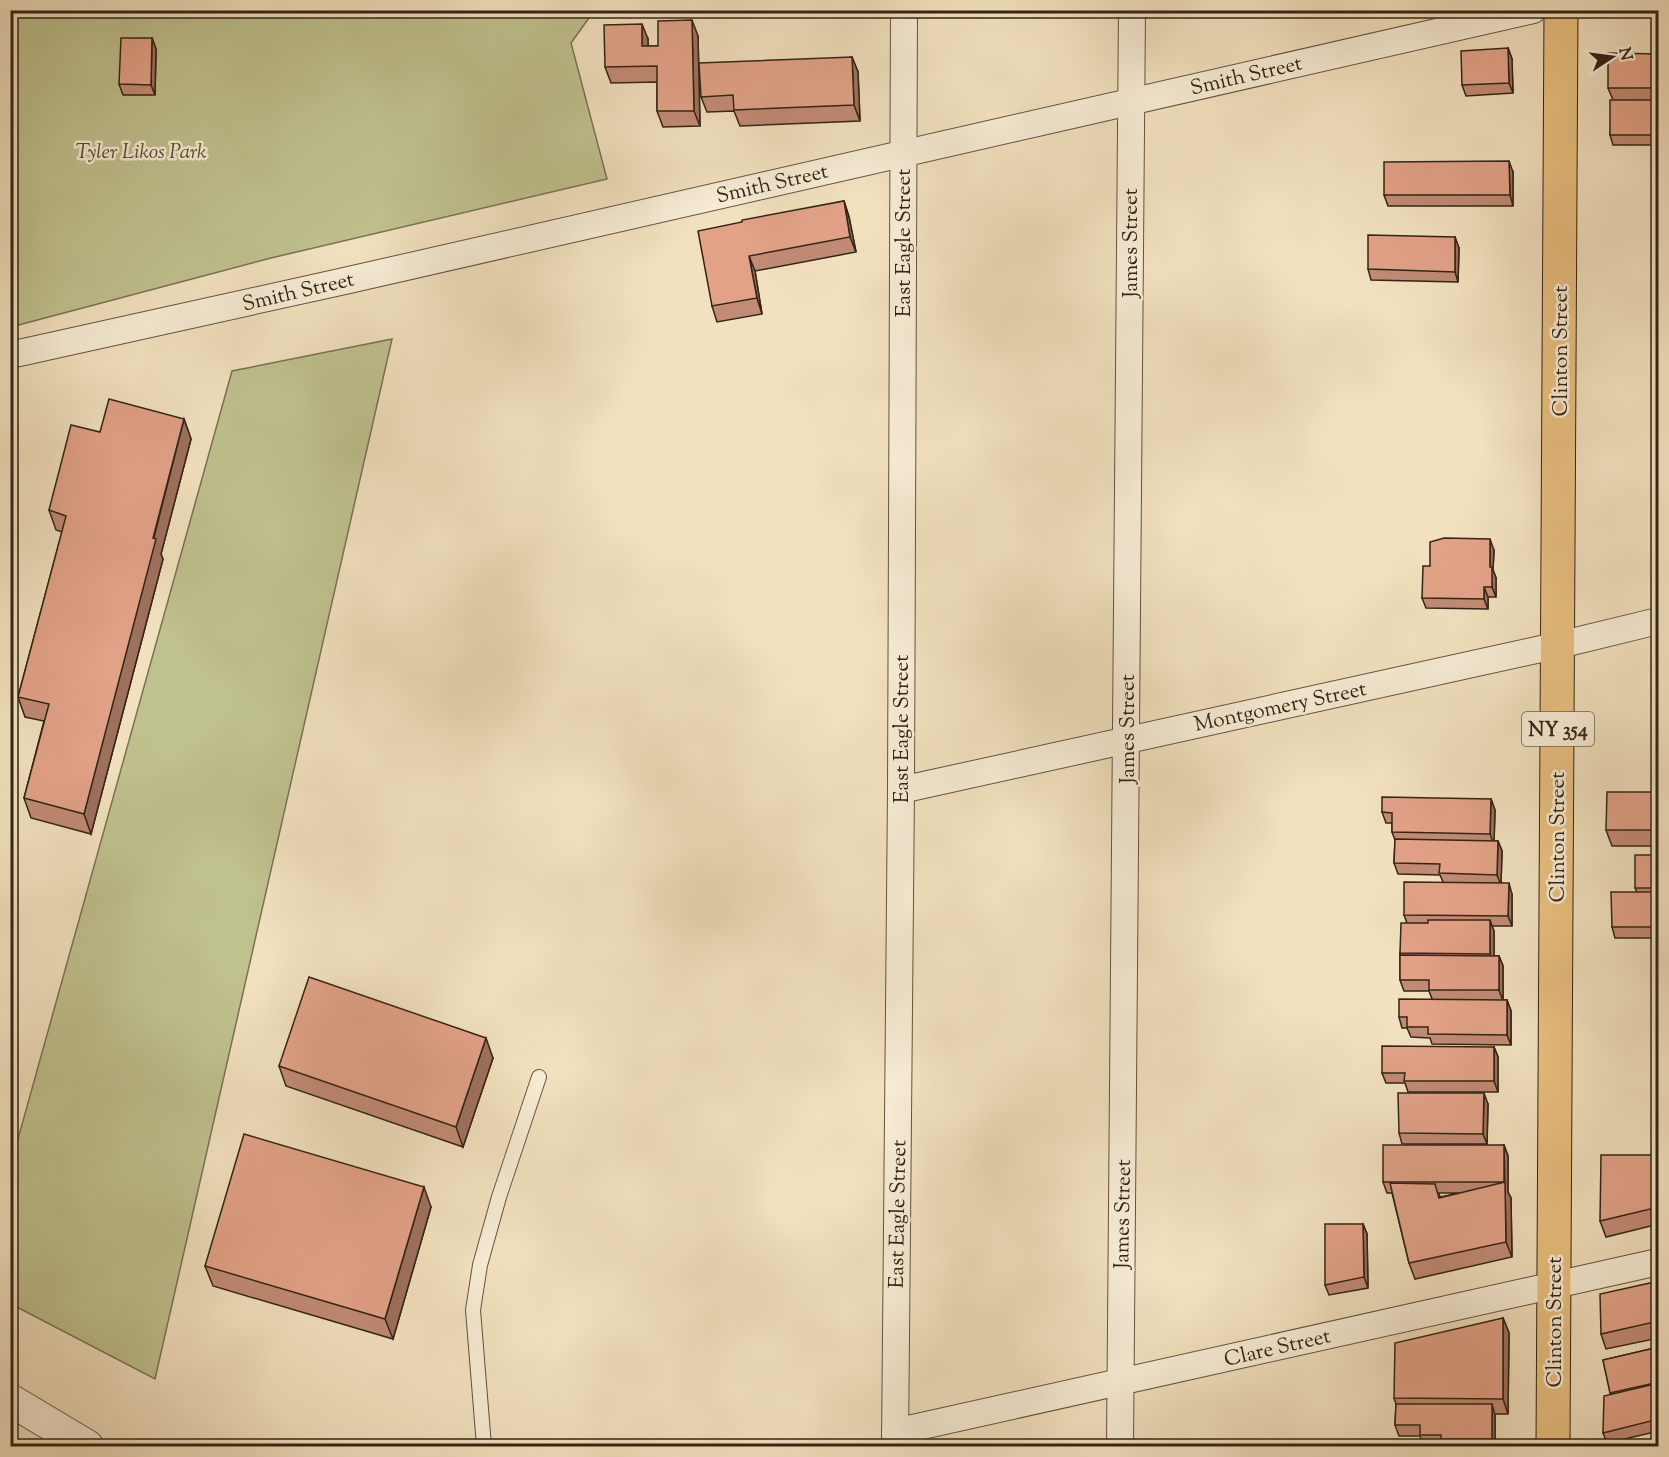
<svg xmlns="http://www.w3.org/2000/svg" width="1669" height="1457" viewBox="0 0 1669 1457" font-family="'Sorts Mill Goudy',serif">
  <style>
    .green { fill: #bfc18f; stroke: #797252; stroke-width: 1.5 }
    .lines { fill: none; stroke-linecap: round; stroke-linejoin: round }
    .service-casing { stroke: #635340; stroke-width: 16 }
    .minor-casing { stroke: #635340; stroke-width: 28 }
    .tertiary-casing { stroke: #635340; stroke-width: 34 }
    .primary-casing { stroke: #332415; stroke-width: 35 }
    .service { stroke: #f7ecd5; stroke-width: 14 }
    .minor { stroke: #f7ecd5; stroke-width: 26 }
    .tertiary { stroke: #f7ecd5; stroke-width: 32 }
    .primary { stroke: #e9c080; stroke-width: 33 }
    .wall { fill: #c28b75; stroke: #332415; stroke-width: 1.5; fill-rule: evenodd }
    .shaded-wall { fill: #9e715f; stroke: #332415; stroke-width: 1.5 }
    .building { fill: #e2a288; stroke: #332415; stroke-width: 1.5 }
    .labels { text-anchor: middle; stroke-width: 5; stroke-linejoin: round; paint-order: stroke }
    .shield { fill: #f7ecd5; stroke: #6e604f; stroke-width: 1.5 }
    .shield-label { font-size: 20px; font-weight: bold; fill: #332415 }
    .street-label { font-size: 21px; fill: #332415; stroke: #f7ecd5 }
    .park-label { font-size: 21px; font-style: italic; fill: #564b34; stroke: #f7ecd5 }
  </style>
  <rect width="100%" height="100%" fill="#f2e1bf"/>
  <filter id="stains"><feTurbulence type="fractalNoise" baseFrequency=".00333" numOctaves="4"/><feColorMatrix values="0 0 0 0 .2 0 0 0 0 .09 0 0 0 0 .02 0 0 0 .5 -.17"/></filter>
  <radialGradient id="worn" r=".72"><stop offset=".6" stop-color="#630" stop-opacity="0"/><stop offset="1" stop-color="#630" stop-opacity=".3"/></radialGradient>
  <!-- green -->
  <g class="green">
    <polygon points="11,11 594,11 571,43 607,179 271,258 11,327"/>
    <polygon points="392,339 155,1379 11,1304 11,1164 232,371"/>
  </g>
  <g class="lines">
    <defs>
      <polyline id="service" points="484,1446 473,1310 480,1265 499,1197 539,1077"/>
      <g id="minor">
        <polyline points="10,355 349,280 1533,10"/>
        <polyline points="901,790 1559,645 1658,621"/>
        <polyline points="895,1432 1658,1262"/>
        <polyline points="895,1446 901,790 904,10"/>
        <polyline points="1120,1446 1132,10"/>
      </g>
      <polyline id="tertiary" points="10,1400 87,1446"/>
      <polyline id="primary" points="1553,1446 1561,10"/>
    </defs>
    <!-- service casing -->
    <use href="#service" class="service-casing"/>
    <!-- minor casing -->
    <use href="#minor" class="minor-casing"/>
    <!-- tertiary casing -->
    <use href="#tertiary" class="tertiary-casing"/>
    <!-- primary casing -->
    <use href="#primary" class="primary-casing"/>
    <!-- service -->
    <use href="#service" class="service"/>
    <!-- minor -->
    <use href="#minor" class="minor"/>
    <!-- tertiary -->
    <use href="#tertiary" class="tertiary"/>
    <!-- primary -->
    <use href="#primary" class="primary"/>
  </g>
  <!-- wall -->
  <g class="wall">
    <polygon points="1213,10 1243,10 1215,17"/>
    <polygon points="698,36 700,126 663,127 657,111 657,82 611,83 605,67 648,39 648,46 658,46"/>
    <polygon points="152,38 156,49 155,95 123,95 119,84"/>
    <polygon points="1508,48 1512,59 1513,93 1466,96 1462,85"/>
    <polygon points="1659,54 1659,145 1613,145 1610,135 1613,100 1608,88"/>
    <polygon points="852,57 858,72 860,121 740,126 734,111 707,112 701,97"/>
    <polygon points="1513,172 1513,206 1388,206 1384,195"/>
    <polygon points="844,201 849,217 856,252 755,271 762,314 717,322 712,306 742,222"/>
    <polygon points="1455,237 1459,248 1458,282 1371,280 1368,269"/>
    <polygon points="184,419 191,439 161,554 163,559 91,834 31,818 24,798 44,721 25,717 18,697 62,532 56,530 49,510 100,432"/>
    <polygon points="1494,550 1493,570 1496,578 1496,597 1488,597 1488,609 1426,608 1422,598 1430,566"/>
    <polygon points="1659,792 1659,846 1612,846 1606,830"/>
    <polygon points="1491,799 1495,810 1494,841 1498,841 1502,851 1501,883 1512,894 1512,926 1492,926 1494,931 1494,956 1499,956 1503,966 1503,1000 1507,1000 1511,1011 1511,1045 1432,1044 1430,1038 1411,1037 1407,1028 1402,1028 1399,1017 1432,999 1429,991 1404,991 1400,980 1400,953 1407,923 1404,915 1443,882 1440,875 1398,874 1394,863 1395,840 1392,832 1392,823 1386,823 1382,812"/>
    <polygon points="1659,855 1659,938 1615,938 1612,927 1637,892 1635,888"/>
    <polygon points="1494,1047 1498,1057 1498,1092 1408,1092 1405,1083 1386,1083 1382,1073"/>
    <polygon points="493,1058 463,1147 286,1086 279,1066"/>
    <polygon points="1488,1104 1487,1144 1402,1144 1399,1133"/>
    <path d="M1504,1145l4,11v36l3,6 1,59 -97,22 -6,-16 -17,-70h-5l-4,-11zM1439,1193h20l-19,4z"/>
    <polygon points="1659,1155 1659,1224 1606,1237 1600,1221"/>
    <polygon points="431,1207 393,1339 213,1286 205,1266"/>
    <polygon points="1363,1224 1367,1234 1368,1288 1329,1295 1325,1285"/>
    <polygon points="1659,1281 1659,1338 1606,1349 1601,1334"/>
    <polygon points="1503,1318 1509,1333 1508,1414 1495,1414 1495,1445 1501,1445 1501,1446 1389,1446 1423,1444 1420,1436 1399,1436 1395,1425 1396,1404 1394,1398"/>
    <polygon points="1659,1347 1659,1431 1607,1443 1603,1433 1611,1395 1603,1360"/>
  </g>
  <!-- shaded-wall -->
  <g class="shaded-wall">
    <polygon points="692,20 698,36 700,126 694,111"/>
    <polygon points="642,24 648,39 648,61 642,46"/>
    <polygon points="152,38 156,49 155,95 151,85"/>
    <polygon points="1508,48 1512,59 1513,93 1509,83"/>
    <polygon points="852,57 858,72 860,121 854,105"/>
    <polygon points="1509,161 1513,172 1513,206 1510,195"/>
    <polygon points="844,201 849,217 856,252 850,237"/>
    <polygon points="1455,237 1459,248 1458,282 1455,272"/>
    <polygon points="749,256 755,271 762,314 757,298"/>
    <polygon points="184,419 191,439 161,554 163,559 91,834 84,814"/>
    <polygon points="1490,539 1494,550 1493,570 1496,578 1496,597 1492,587 1490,567"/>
    <polygon points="1484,587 1488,597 1488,609 1484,599"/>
    <polygon points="1491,799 1495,810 1494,845 1490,834"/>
    <polygon points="1498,841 1502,851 1501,885 1497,875"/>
    <polygon points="1509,883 1512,894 1512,926 1508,916"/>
    <polygon points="1490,920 1494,931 1494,965 1490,954"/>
    <polygon points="1499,956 1503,966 1503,1001 1499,990"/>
    <polygon points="1507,1000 1511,1011 1511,1045 1507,1035"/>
    <polygon points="486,1038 493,1058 463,1147 456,1127"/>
    <polygon points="1494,1047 1498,1057 1498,1092 1494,1081"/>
    <polygon points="1484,1093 1488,1104 1487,1144 1483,1134"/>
    <polygon points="1504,1145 1508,1156 1508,1192 1511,1198 1512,1257 1506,1242"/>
    <polygon points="424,1187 431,1207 393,1339 385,1319"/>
    <polygon points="1363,1224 1367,1234 1368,1288 1364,1277"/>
    <polygon points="1503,1318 1509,1333 1508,1414 1503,1399"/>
    <polygon points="1492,1404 1495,1415 1495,1446 1494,1446 1492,1439"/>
  </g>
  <!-- building -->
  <g class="building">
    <polygon points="692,20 694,111 657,111 657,66 605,67 604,25 642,24 642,46 658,46 658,21"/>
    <polygon points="121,38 152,38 151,85 119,84"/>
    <polygon points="1508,48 1509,83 1462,85 1461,51"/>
    <polygon points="1608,53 1659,54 1659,88 1608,88"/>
    <polygon points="852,57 854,105 734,110 733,95 701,97 699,63"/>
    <rect x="1610" y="100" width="49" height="35"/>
    <polygon points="1509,161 1510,195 1384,195 1384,162"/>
    <polygon points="844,201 850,237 749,256 757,298 712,306 698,231 742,222 742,220"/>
    <polygon points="1368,235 1455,237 1455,272 1368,269"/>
    <polygon points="109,399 184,419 153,538 156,539 84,814 24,798 49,704 18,697 66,516 49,510 71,425 100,432"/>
    <polygon points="1444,538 1490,539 1490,567 1492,567 1492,587 1484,587 1484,599 1422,598 1423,566 1430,566 1430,542"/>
    <polygon points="1607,792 1659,792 1659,830 1606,830"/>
    <polygon points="1382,797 1491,799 1490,834 1392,832 1392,813 1382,812"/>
    <polygon points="1395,839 1498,841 1497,875 1439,873 1440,864 1394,863"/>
    <rect x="1635" y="855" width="24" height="33"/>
    <polygon points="1404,882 1509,883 1508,916 1404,915"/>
    <polygon points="1611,892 1659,892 1659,927 1612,927"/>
    <polygon points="1428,920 1490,920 1490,954 1400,953 1401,923 1428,923"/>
    <polygon points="1400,955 1499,956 1499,990 1429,990 1429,980 1400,980"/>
    <polygon points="309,977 486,1038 456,1127 279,1066"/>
    <polygon points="1399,999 1507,1000 1507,1035 1428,1034 1428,1027 1407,1027 1407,1017 1399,1017"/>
    <polygon points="1382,1046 1494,1047 1494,1081 1404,1081 1405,1073 1382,1073"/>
    <polygon points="1398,1093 1484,1093 1483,1134 1399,1133"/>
    <polygon points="244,1134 424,1187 385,1319 205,1266"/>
    <rect x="1383" y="1145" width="121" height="37"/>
    <polygon points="1601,1155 1659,1155 1659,1207 1600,1221"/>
    <polygon points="1505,1182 1506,1242 1409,1263 1390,1183 1435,1184 1439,1198"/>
    <polygon points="1325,1224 1363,1224 1364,1277 1325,1285"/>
    <polygon points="1659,1281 1659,1321 1601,1334 1600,1294"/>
    <polygon points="1503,1318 1503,1399 1394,1398 1395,1343"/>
    <polygon points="1659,1347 1659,1382 1610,1393 1603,1360"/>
    <polygon points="1659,1383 1659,1419 1603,1433 1604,1396"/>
    <polygon points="1396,1404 1492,1404 1492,1439 1441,1439 1441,1435 1420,1435 1420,1425 1395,1425"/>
    <polygon points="1389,1444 1501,1445 1501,1446 1389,1446"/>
  </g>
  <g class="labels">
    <!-- shield labels -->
    <rect class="shield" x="1522" y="712" width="72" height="34" rx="4.5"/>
    <g class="shield-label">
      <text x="1558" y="736">NY 354</text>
    </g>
    <!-- street labels -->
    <g class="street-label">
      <text transform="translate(1246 75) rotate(-13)" y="7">Smith Street</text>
      <text transform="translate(772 183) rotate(-13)" y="7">Smith Street</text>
      <text transform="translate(903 243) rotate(-90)" y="7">East Eagle Street</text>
      <text transform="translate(1130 243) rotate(-90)" y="7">James Street</text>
      <text transform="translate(298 291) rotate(-13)" y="7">Smith Street</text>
      <text transform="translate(1560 351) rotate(-90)" y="7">Clinton Street</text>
      <text transform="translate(1280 706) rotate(-12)" y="7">Montgomery Street</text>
      <text transform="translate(901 729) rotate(-90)" y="7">East Eagle Street</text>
      <text transform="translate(1127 729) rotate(-90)" y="7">James Street</text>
      <text transform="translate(1557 837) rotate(-90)" y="7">Clinton Street</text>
      <text transform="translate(897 1214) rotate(-89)" y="7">East Eagle Street</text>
      <text transform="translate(1122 1214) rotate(-89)" y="7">James Street</text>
      <text transform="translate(1554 1322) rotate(-90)" y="7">Clinton Street</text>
      <text transform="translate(1277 1347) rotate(-13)" y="7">Clare Street</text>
    </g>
    <!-- park labels -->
    <g class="park-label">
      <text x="141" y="158">Tyler Likos Park</text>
    </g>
  </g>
  <!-- margin -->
  <rect width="1669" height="1457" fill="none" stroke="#f2e1bf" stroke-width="36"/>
  <rect x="12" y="12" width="1645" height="1433" fill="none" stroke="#332415" stroke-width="3"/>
  <rect x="18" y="18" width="1633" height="1421" fill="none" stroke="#332415" stroke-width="1.5"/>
  <!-- north arrow -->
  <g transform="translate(1612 57) rotate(77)" stroke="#f7ecd5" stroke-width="4.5" paint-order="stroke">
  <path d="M0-4.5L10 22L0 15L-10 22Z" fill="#332415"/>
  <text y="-9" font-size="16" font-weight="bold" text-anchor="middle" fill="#332415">N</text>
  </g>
  <rect width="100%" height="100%" filter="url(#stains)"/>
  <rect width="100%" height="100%" fill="url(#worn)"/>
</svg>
